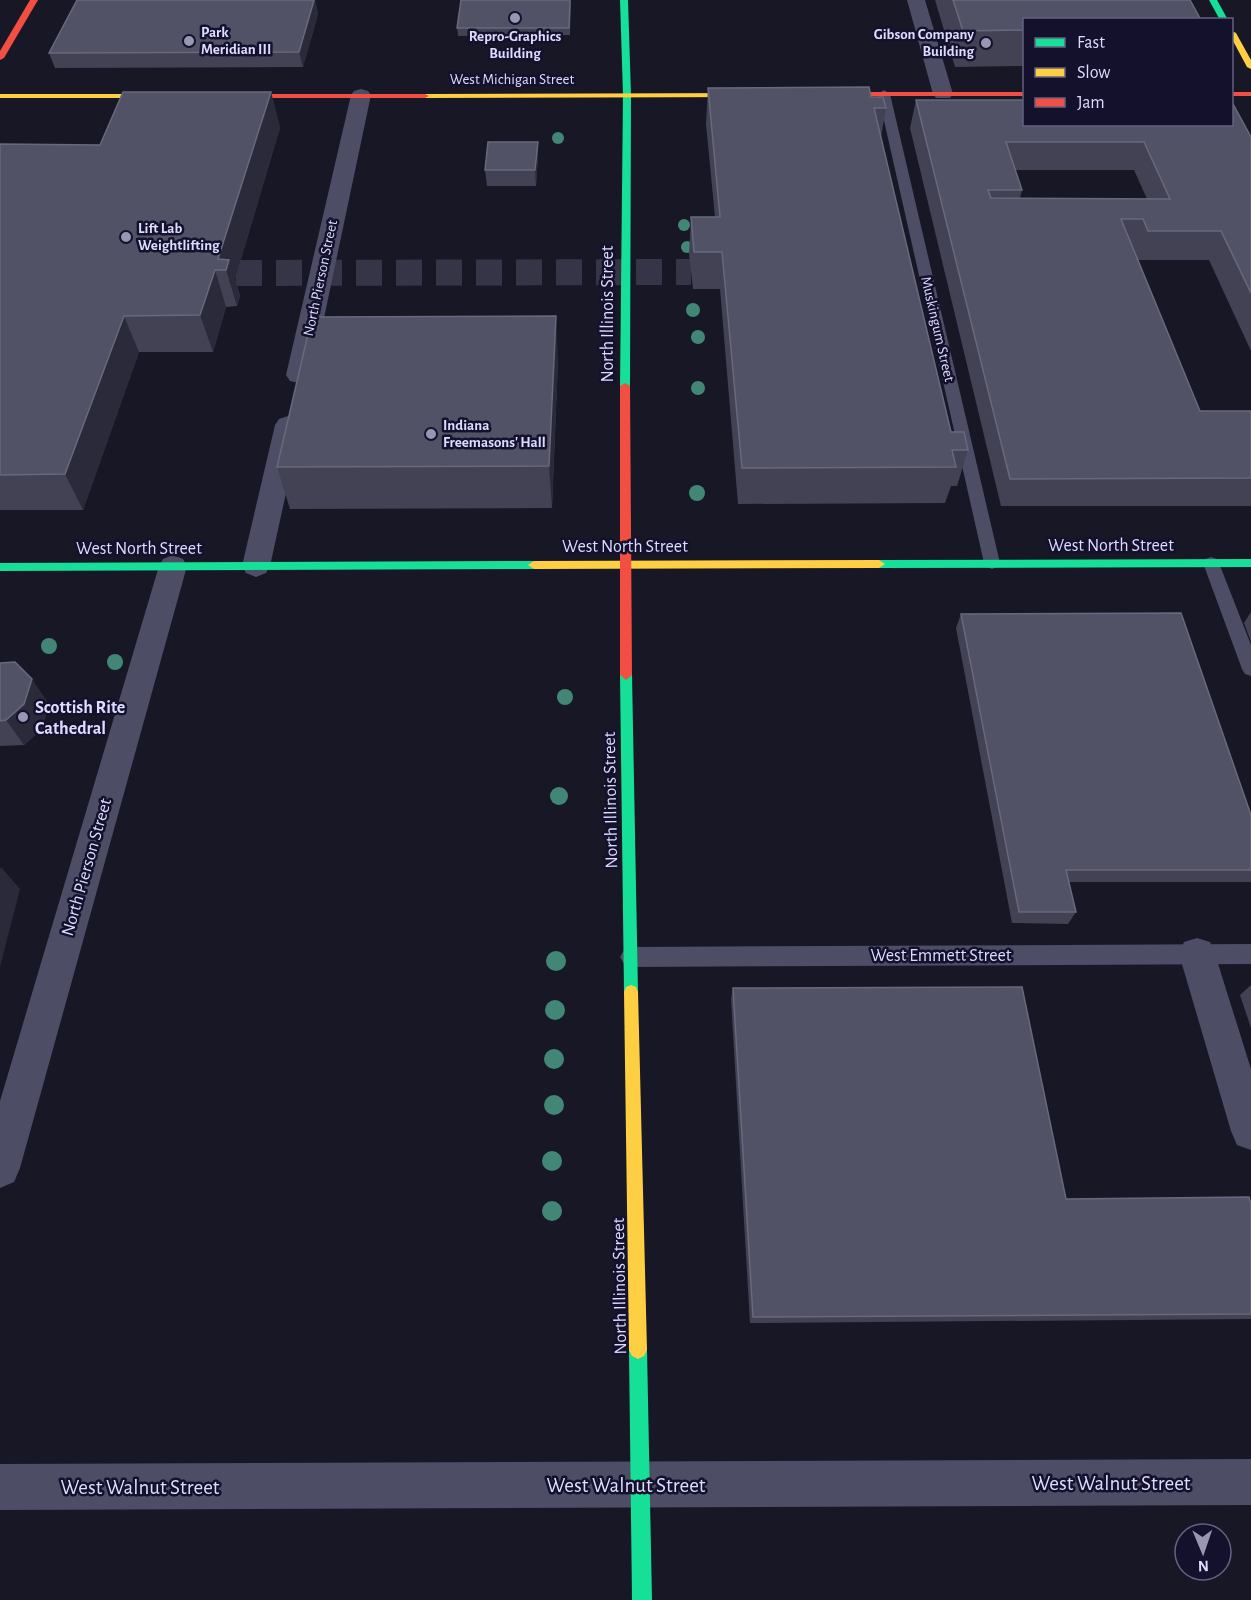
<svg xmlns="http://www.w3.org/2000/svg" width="1251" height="1600" viewBox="0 0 1251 1600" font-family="'Alegreya Sans',sans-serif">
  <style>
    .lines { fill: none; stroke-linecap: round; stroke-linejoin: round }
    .street-tunnel { stroke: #363547; stroke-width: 26; stroke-dasharray: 26 14; stroke-linecap: butt }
    .lane { fill: #4d4d66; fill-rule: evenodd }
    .street { fill: #4d4d66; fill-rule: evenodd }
    .fast { fill: #16e098; fill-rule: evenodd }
    .slow { fill: #ffcf43; fill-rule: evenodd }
    .jam { fill: #f24e42; fill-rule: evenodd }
    .tree { fill: #428775 }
    .wall { fill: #424254; fill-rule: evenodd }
    .shaded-wall { fill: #2a2a3a }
    .building { fill: #525266; stroke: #68687e; stroke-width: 1.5; fill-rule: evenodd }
    .poi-dot { fill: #9897b3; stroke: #13112c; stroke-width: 2 }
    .labels { text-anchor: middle; stroke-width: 5; stroke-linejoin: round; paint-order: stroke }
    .far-poi-label { font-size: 15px; font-weight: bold; fill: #dddcff; stroke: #13112c; text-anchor: start }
    .far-street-label { font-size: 15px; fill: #dddcff; stroke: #13112c }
    .street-label { font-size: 18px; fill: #dddcff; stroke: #13112c }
    .poi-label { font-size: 18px; font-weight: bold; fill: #dddcff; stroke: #13112c; text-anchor: start }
    .near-street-label { font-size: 21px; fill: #dddcff; stroke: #13112c }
  </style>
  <rect width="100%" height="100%" fill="#181726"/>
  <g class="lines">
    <!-- street-tunnel -->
    <polyline class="street-tunnel" points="236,273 691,272"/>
    <!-- lane -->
    <g class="lane">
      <polygon points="884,90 890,94 1000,563 998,567 992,569 986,567 984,563 878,94"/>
      <polygon points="1211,557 1217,559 1219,563 1251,645 1251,676 1245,674 1242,669 1203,563 1205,559"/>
      <polygon points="1251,944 1251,964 631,967 624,964 620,957 624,950 631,947"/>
    </g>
    <!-- street -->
    <g class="street">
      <polygon points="907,0 925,0 953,94 950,98 936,98 933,94"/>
      <polygon points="361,89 368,91 371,95 312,375 308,381 299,383 290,381 286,375 351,95 354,91"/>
      <polygon points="288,416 297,419 301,425 270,566 266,573 256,577 246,573 242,566 275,425 279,419"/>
      <polygon points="173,555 183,559 187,566 20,1168 14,1182 0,1188 0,1101 159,566 163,559"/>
      <polygon points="1197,938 1210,942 1215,954 1251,1069 1251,1150 1237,1145 1231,1131 1179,954 1184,942"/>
      <polygon points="1251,1459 1251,1505 0,1510 0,1464"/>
    </g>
    <!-- fast -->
    <g class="fast">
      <polygon points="620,0 628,0 631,95 630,386 625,389 620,386 623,95"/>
      <polygon points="1209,0 1217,0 1228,20 1220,20"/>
      <polygon points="1251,559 1251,567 879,568 873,564 879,560"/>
      <polygon points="534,561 540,565 534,569 0,571 0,563"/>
      <polygon points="626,670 632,675 638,992 636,997 631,999 626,997 624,992 620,675"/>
      <polygon points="638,1341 644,1344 647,1350 652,1600 632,1600 629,1350 632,1344"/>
    </g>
    <!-- slow -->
    <g class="slow">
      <polygon points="1232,31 1236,33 1251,60 1251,69 1247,67 1232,39"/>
      <polygon points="754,93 757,93 757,97 425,98 421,96 425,94"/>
      <polygon points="0,94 166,94 170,96 166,98 0,98"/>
      <polygon points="879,560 885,564 879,568 534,569 528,565 534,561"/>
      <polygon points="631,985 636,987 638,992 647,1350 644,1356 638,1359 632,1356 629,1350 624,992 626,987"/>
    </g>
    <!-- jam -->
    <g class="jam">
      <polygon points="30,0 38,0 4,58 0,60 0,51"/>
      <rect x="824" y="92" width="200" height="4"/>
      <rect x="1232" y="92" width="19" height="4"/>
      <polygon points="224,94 425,94 429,96 425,98 224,98"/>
      <polygon points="625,383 630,386 632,675 626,680 620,675 620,386"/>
    </g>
  </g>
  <!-- trees -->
  <g class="tree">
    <circle cx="558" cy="138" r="6"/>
    <circle cx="684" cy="225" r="6"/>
    <circle cx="687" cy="247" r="6"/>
    <circle cx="693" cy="310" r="7"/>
    <circle cx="698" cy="337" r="7"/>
    <circle cx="698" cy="388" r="7"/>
    <circle cx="697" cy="493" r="8"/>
    <circle cx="49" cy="646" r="8"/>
    <circle cx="115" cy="662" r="8"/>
    <circle cx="565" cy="697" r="8"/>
    <circle cx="559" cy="796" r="9"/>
    <circle cx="556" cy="961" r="10"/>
    <circle cx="555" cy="1010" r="10"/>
    <circle cx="554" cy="1059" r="10"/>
    <circle cx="554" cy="1105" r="10"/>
    <circle cx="552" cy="1161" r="10"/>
    <circle cx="552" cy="1211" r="10"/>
  </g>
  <!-- wall -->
  <g class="wall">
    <polygon points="315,0 318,14 303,67 55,68 49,53"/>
    <polygon points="571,0 570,35 458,36 457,28"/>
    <polygon points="935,0 1190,0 1024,20 1024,66 955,67"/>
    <polygon points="708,88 886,108 881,137 951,432 968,450 957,486 951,486 945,503 738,504 720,289 693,289 689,254 691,217 715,217 706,124"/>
    <polygon points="271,92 280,128 235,279 240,296 237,306 226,307 213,352 139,352 83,510 0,510 0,144 100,145"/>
    <path d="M916,100l335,37v214l-42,-91h-72l63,151h51v95h-250l-91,-378zM1015,170h119l13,29 -127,-1 2,-8z"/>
    <polygon points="538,157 536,186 487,186 485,170"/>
    <polygon points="558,360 552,508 290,509 277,467"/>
    <polygon points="1251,612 1251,642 1244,623"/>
    <polygon points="961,614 1251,815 1251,882 1069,882 1076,912 1068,924 1012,923 956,628"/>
    <polygon points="0,663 49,704 42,729 24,745 0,746"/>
    <polygon points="1251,985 1251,1028 1240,995"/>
    <polygon points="733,988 1066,1199 1251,1204 1251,1319 750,1323 731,999"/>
  </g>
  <!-- shaded-wall -->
  <g class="shaded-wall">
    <polygon points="315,0 318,14 303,67 299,52"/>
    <polygon points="271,92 280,128 235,279 240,296 237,306 226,270 218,259"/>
    <polygon points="538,142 538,157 536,186 535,170"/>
    <polygon points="215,270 226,307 213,352 200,315"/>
    <polygon points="124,316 139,352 83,510 65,474"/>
    <polygon points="556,316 558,360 552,508 549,466"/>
    <polygon points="32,679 49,704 42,729 24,745 6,720"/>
    <polygon points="1,867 20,889 0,967 0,869"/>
  </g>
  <!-- building -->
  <g class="building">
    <polygon points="77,0 314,0 299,52 49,53"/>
    <polygon points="461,0 570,0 569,28 457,28"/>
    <polygon points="953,0 1190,0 1201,20 1024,20 1024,30 963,31"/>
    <polygon points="869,87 871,97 883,97 886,108 874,108 951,432 964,432 968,450 952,450 956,467 742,468 722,252 694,252 691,217 720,217 708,88"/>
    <polygon points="123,92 271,92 218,259 229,260 226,270 215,270 200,315 124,316 65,474 0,475 0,144 100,145"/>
    <path d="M916,100h108v24h208v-22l19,35v156l-30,-62h-73l-5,-12h-22l79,192h51v67l-241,1zM1006,142h138l26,57 -179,-1 -3,-8h34z"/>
    <polygon points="488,142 538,142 535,170 485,170"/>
    <polygon points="556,316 549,466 277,467 312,317"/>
    <polygon points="1181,613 1251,815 1251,870 1066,870 1076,912 1019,912 961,614"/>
    <polygon points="15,662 32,679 24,704 6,720 0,721 0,663"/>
    <polygon points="1022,987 1066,1199 1249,1197 1251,1204 1251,1314 753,1317 733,988"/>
  </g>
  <!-- markers -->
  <g class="poi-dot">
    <circle cx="515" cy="18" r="6"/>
    <circle cx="189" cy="41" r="6"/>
    <circle cx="986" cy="43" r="6"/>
    <circle cx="126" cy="237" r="6"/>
    <circle cx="431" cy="434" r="6"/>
    <circle cx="23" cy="717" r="6"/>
  </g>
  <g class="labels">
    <!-- far-poi labels -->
    <g class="far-poi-label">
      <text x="201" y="37">Park<tspan x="201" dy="17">Meridian III</tspan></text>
      <text x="974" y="39" text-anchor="end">Gibson Company<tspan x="974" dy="17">Building</tspan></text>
      <text x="515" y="41" text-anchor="middle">Repro-Graphics<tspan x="515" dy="17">Building</tspan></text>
      <text x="138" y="233">Lift Lab<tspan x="138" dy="17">Weightlifting</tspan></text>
      <text x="443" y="430">Indiana<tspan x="443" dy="17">Freemasons' Hall</tspan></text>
    </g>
    <!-- far-street labels -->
    <g class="far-street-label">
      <text x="512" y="84">West Michigan Street</text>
      <text transform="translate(320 278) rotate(-78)" y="5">North Pierson Street</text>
      <text transform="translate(938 329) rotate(77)" y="5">Muskingum Street</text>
    </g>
    <!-- street labels -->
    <g class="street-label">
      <text transform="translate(607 314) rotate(-90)" y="6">North Illinois Street</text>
      <text x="1111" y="551">West North Street</text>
      <text x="625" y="552">West North Street</text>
      <text x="139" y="554">West North Street</text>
      <text transform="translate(610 800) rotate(-91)" y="6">North Illinois Street</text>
      <text transform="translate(86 867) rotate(-74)" y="6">North Pierson Street</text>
      <text x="941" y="961">West Emmett Street</text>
      <text transform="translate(619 1286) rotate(-91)" y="6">North Illinois Street</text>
    </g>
    <!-- poi labels -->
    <g class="poi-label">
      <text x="35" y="713">Scottish Rite<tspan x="35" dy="21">Cathedral</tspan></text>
    </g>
    <!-- near-street labels -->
    <g class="near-street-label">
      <text x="1111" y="1490">West Walnut Street</text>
      <text x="626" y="1492">West Walnut Street</text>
      <text x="140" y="1494">West Walnut Street</text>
    </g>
  </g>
  <!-- legend -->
  <rect x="1023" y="18" width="210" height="108" fill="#13112c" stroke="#646280" stroke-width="1.5"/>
  <rect x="1035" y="38" width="30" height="9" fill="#16e098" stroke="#646280" stroke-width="1.5"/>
  <text x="1077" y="48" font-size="18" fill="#dddcff">Fast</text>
  <rect x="1035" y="68" width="30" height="9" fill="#ffcf43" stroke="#646280" stroke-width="1.5"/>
  <text x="1077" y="78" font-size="18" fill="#dddcff">Slow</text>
  <rect x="1035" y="98" width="30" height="9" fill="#f24e42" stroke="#646280" stroke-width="1.5"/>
  <text x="1077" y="108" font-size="18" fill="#dddcff">Jam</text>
  <!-- north arrow -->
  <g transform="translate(1203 1552) rotate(178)"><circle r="28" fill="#13112c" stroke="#646280" stroke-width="1.5"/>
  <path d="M0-4.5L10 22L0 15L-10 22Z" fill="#9897b3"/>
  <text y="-9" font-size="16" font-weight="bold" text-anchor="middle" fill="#dddcff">N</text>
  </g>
</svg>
